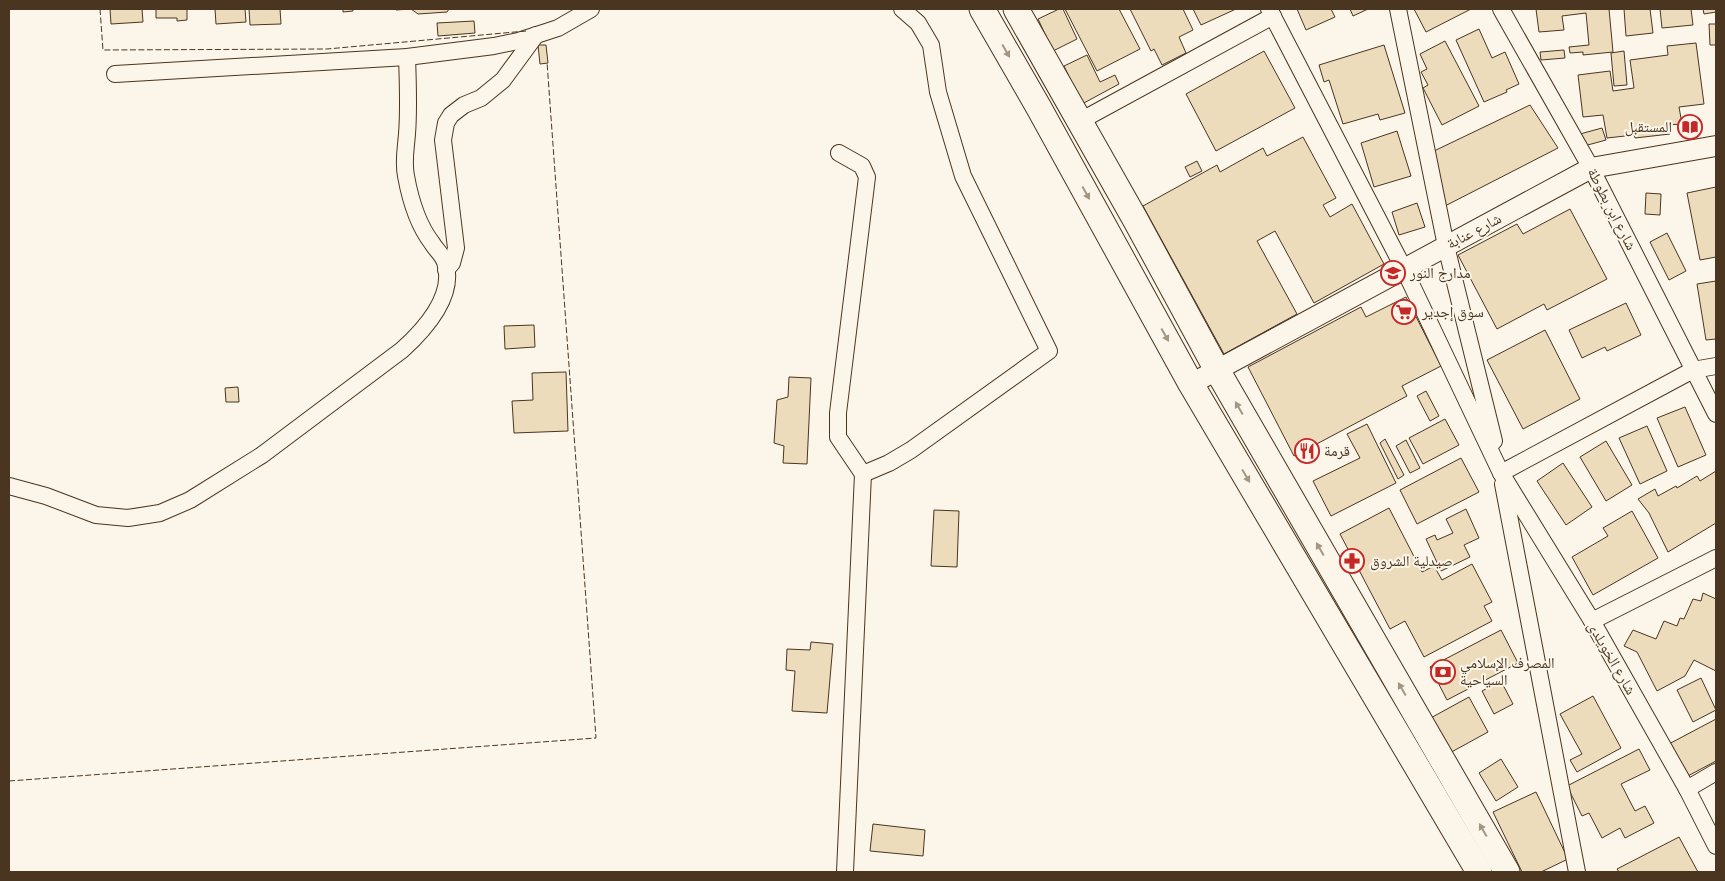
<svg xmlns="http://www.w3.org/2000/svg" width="1725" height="881" viewBox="0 0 1725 881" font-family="'Golos Text','Noto Naskh Arabic',sans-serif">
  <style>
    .building { fill: #ecdcbc; stroke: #4a3520 }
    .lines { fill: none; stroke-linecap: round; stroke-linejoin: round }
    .minor-casing { stroke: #4a3520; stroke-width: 18 }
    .tertiary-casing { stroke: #4a3520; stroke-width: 22 }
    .primary-casing { stroke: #4a3520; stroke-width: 27 }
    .minor { stroke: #fbf6e9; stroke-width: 16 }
    .tertiary { stroke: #fbf6e9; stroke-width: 20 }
    .primary { stroke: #fbf6e9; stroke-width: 25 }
    .fence { stroke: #4a3520; stroke-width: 1; stroke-dasharray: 6 2.5; stroke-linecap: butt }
    .oneway { fill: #a29684 }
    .labels { text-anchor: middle; stroke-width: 4; stroke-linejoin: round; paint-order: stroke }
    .poi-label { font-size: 15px; fill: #4a3520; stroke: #fbf6e9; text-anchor: start }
    .street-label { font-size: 15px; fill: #4a3520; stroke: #fbf6e9 }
  </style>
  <rect width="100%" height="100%" fill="#fbf6e9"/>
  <!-- building -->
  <g class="building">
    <polygon points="110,9 142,9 143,22 111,24"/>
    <polygon points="156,9 187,9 187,20 177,21 177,18 156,18"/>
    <polygon points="215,9 245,9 246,22 216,24"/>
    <polygon points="249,9 280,9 281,24 250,25"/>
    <polygon points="343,9 353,9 353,11 343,12"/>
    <polygon points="395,9 449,9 447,12 418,14 411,9 396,10"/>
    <polygon points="1059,9 1063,9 1077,39 1053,51 1038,19"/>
    <polygon points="1065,9 1119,9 1140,49 1097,71"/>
    <polygon points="1130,9 1183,9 1193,30 1179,37 1186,53 1162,65 1154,49 1151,51"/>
    <polygon points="1193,9 1236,9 1201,25"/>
    <polygon points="1297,9 1331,9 1335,17 1306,30"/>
    <polygon points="1350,9 1368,9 1353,16"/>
    <polygon points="1414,9 1471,9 1426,32"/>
    <polygon points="1536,9 1609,9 1613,52 1583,55 1583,52 1570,53 1569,47 1589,45 1586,13 1562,16 1564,30 1539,32"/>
    <polygon points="1624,9 1650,9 1653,33 1626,36"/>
    <polygon points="1660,9 1691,9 1693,25 1662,28"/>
    <polygon points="1703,9 1716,9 1716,12 1704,14"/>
    <polygon points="474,21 475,33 438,36 437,23"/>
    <polygon points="1709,24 1716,24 1716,45 1710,45"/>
    <polygon points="1479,29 1492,58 1505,52 1519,84 1506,90 1507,92 1484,102 1456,40"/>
    <polygon points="1445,41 1479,106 1442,125 1423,88 1428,85 1421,72 1427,69 1420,54"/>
    <polygon points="1696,43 1704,104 1679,107 1682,124 1668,125 1670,134 1635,138 1634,135 1607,138 1603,115 1583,117 1578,75 1610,71 1613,91 1634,88 1630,60 1668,55 1667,46"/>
    <polygon points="538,45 546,45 548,63 540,64"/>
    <polygon points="1384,45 1405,113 1380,120 1378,114 1343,124 1329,80 1324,82 1319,65"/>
    <polygon points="1564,50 1565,58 1541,60 1540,52"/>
    <polygon points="1264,51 1295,108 1216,151 1186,94"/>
    <polygon points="1624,51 1627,85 1614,86 1611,53"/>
    <polygon points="1087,55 1100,82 1115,75 1119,84 1082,104 1064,66"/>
    <polygon points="1530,105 1558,148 1445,206 1434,151"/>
    <polygon points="1602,128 1606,140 1584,146 1580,134"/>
    <polygon points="1397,131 1411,176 1374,187 1361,143"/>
    <polygon points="1303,137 1336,198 1323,205 1330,217 1352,204 1384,264 1314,303 1275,231 1257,241 1297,314 1224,354 1143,206 1217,165 1220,172 1263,148 1267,156"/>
    <polygon points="1197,161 1202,171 1190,177 1185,167"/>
    <polygon points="1716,187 1716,257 1700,260 1687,193"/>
    <polygon points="1646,193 1661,194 1660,215 1645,214"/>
    <polygon points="1417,203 1425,227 1399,235 1392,212"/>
    <polygon points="1570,209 1607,279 1547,310 1544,304 1497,329 1458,255 1517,224 1523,234"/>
    <polygon points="1667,233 1686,271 1669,280 1650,242"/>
    <polygon points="1716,281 1716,339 1706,340 1697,284"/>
    <polygon points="1406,297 1441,366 1402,386 1407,396 1294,456 1248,367 1361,307 1366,317"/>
    <polygon points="1626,303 1641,335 1607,351 1605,347 1582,358 1569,330"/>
    <polygon points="534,325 535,347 505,349 504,326"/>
    <polygon points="1545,330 1580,399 1523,429 1487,360"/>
    <polygon points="566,372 568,431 514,433 512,401 533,400 532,373"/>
    <polygon points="789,377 811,378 807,464 783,463 784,446 774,443 777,400 788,397"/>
    <polygon points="238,387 239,402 226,402 225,388"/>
    <polygon points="1426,391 1439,416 1430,421 1417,396"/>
    <polygon points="1685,407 1706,455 1678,467 1657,418"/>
    <polygon points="1445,419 1459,445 1423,464 1409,438"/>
    <polygon points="1367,424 1396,483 1331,516 1313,481 1360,458 1347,434"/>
    <polygon points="1647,426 1667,471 1640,484 1619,438"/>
    <polygon points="1385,439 1404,475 1398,479 1380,443"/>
    <polygon points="1406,440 1420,468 1410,473 1396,446"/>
    <polygon points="1606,441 1632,485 1606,501 1580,457"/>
    <polygon points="1461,458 1479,492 1417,524 1400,490"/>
    <polygon points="1563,463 1592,507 1566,525 1537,481"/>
    <polygon points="1716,471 1716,523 1668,552 1649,513 1638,499 1655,489 1658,496 1676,486 1677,488 1697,476 1700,481"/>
    <polygon points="1389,508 1422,572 1434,566 1442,580 1472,564 1492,602 1484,606 1492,621 1424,657 1405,621 1390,629 1340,534"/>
    <polygon points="1466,509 1479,538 1464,545 1470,557 1441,571 1426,539 1435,535 1437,540 1453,533 1446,519"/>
    <polygon points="934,510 959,511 957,567 931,566"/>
    <polygon points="1632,511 1658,558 1593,595 1572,557 1608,536 1603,528"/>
    <polygon points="1703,593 1716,599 1716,671 1694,660 1685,676 1657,691 1637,652 1624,646 1633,630 1656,639 1664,621 1677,626 1680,618 1684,619 1693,599 1701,601"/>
    <polygon points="1501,630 1518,663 1447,700 1430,667"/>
    <polygon points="811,642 833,644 827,713 792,711 795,671 786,670 787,649 810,650"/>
    <polygon points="1701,678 1716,710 1693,722 1677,690"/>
    <polygon points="1501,681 1513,704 1494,714 1482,691"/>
    <polygon points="1593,696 1621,748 1577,772 1570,760 1582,754 1560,714"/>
    <polygon points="1469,697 1488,732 1446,755 1427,720"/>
    <polygon points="1716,719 1716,761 1684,778 1667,745"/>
    <polygon points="1639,749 1650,770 1621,784 1635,811 1645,806 1654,823 1625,838 1620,828 1602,838 1589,813 1582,816 1567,786"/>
    <polygon points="1501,759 1518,787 1496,801 1479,773"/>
    <polygon points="1536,792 1568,859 1541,872 1522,872 1493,812"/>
    <polygon points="873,824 925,830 923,856 870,851"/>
    <polygon points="1679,837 1698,872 1619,872 1617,869"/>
  </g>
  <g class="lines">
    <defs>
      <g id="minor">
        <polyline points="1269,9 1404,269 1501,473 1592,621 1687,789 1716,846"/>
        <polyline points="1398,9 1446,246 1494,441"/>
        <polyline points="1501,9 1591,168 1716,414"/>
        <polyline points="115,74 407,57 494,46 518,41 558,28 591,9"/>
        <polyline points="1080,121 1273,16"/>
        <polyline points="839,153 862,166 867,177 838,413 838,437 863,474 889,463 911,450 1049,351 963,176 938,92 931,45 918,23 902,9"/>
        <polyline points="446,270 452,263 456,248 443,140 446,123 451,115 464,105 481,98 503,80 536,35"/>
        <polyline points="1501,473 1693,370 1716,366"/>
        <polyline points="1503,484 1577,872"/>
        <path d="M9,486l37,10 50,19 32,3 32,-5 30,-13 72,-45 140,-105c22,-20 54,-54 43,-88 -3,-8 -9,-12 -13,-19 -14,-18 -22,-45 -26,-67 -3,-15 0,-28 1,-42 2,-25 1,-51 0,-77"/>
        <polyline points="1592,621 1716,558"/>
        <polyline points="1687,789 1716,772"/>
        <polyline points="845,872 863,474"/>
      </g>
      <polyline id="tertiary" points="1191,384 1591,168 1716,146"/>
      <g id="primary">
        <polyline points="982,9 1039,108 1191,384 1479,872"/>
        <polyline points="1016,9 1135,219 1217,370 1507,872"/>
      </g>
    </defs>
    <!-- minor casing -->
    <use href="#minor" class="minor-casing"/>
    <!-- tertiary casing -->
    <use href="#tertiary" class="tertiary-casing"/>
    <!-- primary casing -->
    <use href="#primary" class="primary-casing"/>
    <!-- minor -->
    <use href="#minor" class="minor"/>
    <!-- tertiary -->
    <use href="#tertiary" class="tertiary"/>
    <!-- primary -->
    <use href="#primary" class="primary"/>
    <!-- fence -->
    <g class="fence">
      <polyline points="100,9 103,50 327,49 526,31"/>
      <polyline points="9,781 596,738 547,62"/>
    </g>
  </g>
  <!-- one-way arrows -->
  <defs><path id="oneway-solid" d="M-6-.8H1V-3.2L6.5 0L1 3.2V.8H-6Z" transform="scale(1.25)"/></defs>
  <g class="oneway">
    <use href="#oneway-solid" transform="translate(1006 51) rotate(60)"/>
    <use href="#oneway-solid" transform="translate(1086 193) rotate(61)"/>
    <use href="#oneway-solid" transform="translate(1165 335) rotate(61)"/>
    <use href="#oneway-solid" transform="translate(1239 408) rotate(-120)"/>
    <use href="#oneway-solid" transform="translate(1246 476) rotate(59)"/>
    <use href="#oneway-solid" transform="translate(1320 549) rotate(-120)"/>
    <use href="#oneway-solid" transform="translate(1402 689) rotate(-120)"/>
    <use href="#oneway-solid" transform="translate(1483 830) rotate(-120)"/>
  </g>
  <!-- icons -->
  <defs>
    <symbol id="library-ring" viewBox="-11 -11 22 22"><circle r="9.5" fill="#fbf6e9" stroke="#c62828" stroke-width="1.5"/><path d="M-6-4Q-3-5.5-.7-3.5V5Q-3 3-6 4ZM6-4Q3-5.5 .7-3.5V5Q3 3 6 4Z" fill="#c62828"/></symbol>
    <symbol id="school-ring" viewBox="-11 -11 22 22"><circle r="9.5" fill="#fbf6e9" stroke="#c62828" stroke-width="1.5"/><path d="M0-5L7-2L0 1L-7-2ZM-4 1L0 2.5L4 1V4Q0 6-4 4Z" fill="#c62828"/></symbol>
    <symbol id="supermarket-ring" viewBox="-11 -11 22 22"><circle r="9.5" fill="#fbf6e9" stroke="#c62828" stroke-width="1.5"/><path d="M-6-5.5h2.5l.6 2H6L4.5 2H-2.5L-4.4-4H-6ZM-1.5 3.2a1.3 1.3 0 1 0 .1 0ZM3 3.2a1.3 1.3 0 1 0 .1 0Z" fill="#c62828"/></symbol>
    <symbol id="restaurant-ring" viewBox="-11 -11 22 22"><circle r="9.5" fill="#fbf6e9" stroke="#c62828" stroke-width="1.5"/><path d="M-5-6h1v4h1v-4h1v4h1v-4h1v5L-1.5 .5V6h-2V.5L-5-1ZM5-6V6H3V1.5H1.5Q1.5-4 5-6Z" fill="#c62828"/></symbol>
    <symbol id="pharmacy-ring" viewBox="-11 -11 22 22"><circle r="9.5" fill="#fbf6e9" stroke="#c62828" stroke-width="1.5"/><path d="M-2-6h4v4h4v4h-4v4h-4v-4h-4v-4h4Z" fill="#c62828"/></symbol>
    <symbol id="bank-ring" viewBox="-11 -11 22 22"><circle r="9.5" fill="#fbf6e9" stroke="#c62828" stroke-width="1.5"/><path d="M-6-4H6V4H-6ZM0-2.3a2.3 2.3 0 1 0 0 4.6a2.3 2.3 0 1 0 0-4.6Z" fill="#c62828"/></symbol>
  </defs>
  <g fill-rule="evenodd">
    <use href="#library-ring" x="1676" y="113" width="28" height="28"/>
    <use href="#school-ring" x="1379" y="259" width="28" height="28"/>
    <use href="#supermarket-ring" x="1390" y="298" width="28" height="28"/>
    <use href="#restaurant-ring" x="1293" y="437" width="28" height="28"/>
    <use href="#pharmacy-ring" x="1338" y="547" width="28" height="28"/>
    <use href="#bank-ring" x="1429" y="658" width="28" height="28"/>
  </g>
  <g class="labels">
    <!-- poi labels -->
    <g class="poi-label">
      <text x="1672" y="132" text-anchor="end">المستقبل</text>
      <text x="1410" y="278">مدارج النور</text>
      <text x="1422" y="317">سوق إجدير</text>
      <text x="1324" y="456">قرمة</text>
      <text x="1370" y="566">صيدلية الشروق</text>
      <text x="1460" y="668">المصرف الإسلامي<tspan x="1460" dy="17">السياحية</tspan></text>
    </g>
    <!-- street labels -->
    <g class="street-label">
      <text transform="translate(1612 209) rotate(63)" y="5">شارع ابن بطوطة</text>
      <text transform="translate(1474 231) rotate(-28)" y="5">شارع عنابة</text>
      <text transform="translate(1612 658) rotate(60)" y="5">شارع الخويلدى</text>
    </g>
  </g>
  <!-- border -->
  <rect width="1725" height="881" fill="none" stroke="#4a3520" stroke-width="20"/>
</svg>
